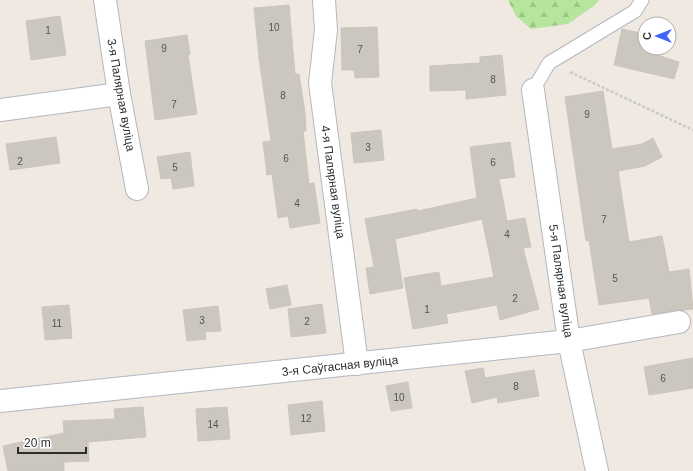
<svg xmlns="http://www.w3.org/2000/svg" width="693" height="471" viewBox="0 0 693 471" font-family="Helvetica,sans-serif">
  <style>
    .forest { fill: url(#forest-firs) }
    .building { fill: #cbc7bf; stroke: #cbc5ba }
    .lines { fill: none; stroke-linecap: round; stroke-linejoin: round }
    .lane-casing { stroke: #b4b7c1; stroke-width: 15 }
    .street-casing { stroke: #b4b7c1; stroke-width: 24 }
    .path { stroke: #c9c9c9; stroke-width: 2.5; stroke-dasharray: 3 2; stroke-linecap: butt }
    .lane { stroke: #fff; stroke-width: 13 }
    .street { stroke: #fff; stroke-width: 22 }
    .labels { text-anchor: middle; stroke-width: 3; stroke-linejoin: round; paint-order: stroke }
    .number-label { font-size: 10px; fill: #555452 }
    .street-label { font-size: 12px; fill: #2e2e2e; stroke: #fff }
  </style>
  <defs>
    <pattern id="forest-firs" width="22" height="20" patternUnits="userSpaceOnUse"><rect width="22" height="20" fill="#b6e59e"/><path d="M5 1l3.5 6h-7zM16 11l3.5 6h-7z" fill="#9dc588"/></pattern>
  </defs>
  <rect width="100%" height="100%" fill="#efe9e1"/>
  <!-- forest -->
  <polygon class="forest" points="508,0 599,0 595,5 568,24 531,29 516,16"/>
  <!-- building -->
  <g class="building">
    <polygon points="289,5 295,74 299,74 305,112 306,131 303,131 309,184 314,183 320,223 290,228 288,216 278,218 272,174 267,175 263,142 271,141 259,58 254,8"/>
    <polygon points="60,16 66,55 31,60 26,21"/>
    <polygon points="377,27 379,77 355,78 354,70 342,70 341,28"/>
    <polygon points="622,29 645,34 645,48 658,48 657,55 679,62 674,79 614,65"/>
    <polygon points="187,35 190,54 188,55 197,114 155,120 145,41"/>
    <polygon points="502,55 506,95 466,99 466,90 430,91 430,66 480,63 480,57"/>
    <polygon points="603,91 612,149 642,144 653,138 662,157 645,166 618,171 629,242 662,236 669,272 689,269 693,309 652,314 649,298 599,305 589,240 586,241 565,97"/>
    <polygon points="381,130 384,160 354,163 351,133"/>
    <polygon points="56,137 60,163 10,170 6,144"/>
    <polygon points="510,142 515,177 499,179 507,221 525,218 531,247 523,248 539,309 500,320 497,305 446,314 448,323 413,329 404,278 439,272 441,286 494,277 482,219 395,239 403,288 370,294 366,268 374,267 365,219 417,209 418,211 477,198 470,147"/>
    <polygon points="190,152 194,186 173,189 171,178 161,179 157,157"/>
    <polygon points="287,285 291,305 270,309 266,289"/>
    <polygon points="322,304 326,333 291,337 288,309"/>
    <polygon points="69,305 72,338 45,340 42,307"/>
    <polygon points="218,306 221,331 205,332 206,339 187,341 183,310"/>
    <polygon points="693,358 693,388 649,395 644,367"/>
    <polygon points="483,368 485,378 534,370 539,396 498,403 497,397 472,403 465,371"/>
    <polygon points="408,382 412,408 391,411 386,386"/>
    <polygon points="322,401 325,431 291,435 288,405"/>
    <polygon points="143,407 146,437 88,442 89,461 64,462 64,471 8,471 3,446 64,433 63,421 115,419 114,409"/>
    <polygon points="227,407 230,439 198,441 196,409"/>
  </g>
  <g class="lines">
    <defs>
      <polyline id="lane" points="533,90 549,63 635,11 642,0"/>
      <g id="street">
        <polyline points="105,0 119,94 137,189"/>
        <polyline points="324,0 326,30 320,83 357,364"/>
        <polyline points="533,90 569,341 597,471"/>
        <polyline points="0,110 119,94"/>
        <polyline points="0,401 569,341 679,322"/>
      </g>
    </defs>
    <!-- lane casing -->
    <use href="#lane" class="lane-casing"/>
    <!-- street casing -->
    <use href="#street" class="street-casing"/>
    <!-- path -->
    <polyline class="path" points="570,72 693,130"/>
    <!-- lane -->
    <use href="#lane" class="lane"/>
    <!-- street -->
    <use href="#street" class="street"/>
  </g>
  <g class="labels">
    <!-- number labels -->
    <g class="number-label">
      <text x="274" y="31">10</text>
      <text x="48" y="34">1</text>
      <text x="164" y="52">9</text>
      <text x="360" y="53">7</text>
      <text x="493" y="83">8</text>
      <text x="283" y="99">8</text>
      <text x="174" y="108">7</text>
      <text x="587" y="118">9</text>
      <text x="368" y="151">3</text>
      <text x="286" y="162">6</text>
      <text x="20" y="165">2</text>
      <text x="493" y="166">6</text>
      <text x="175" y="171">5</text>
      <text x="297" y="207">4</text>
      <text x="604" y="223">7</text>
      <text x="507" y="238">4</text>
      <text x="615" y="282">5</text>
      <text x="515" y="302">2</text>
      <text x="427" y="313">1</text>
      <text x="202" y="324">3</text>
      <text x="307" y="325">2</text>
      <text x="57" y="327">11</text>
      <text x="663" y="382">6</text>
      <text x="516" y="390">8</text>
      <text x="399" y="401">10</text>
      <text x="306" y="422">12</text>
      <text x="213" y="428">14</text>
    </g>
    <!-- street labels -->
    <g class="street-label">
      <text transform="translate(121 95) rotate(80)" y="4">3-я Палярная вуліца</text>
      <text transform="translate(333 182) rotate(82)" y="4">4-я Палярная вуліца</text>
      <text transform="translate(561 281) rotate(82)" y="4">5-я Палярная вуліца</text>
      <text transform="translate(340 366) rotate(-6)" y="4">3-я Саўгасная вуліца</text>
    </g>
  </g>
  <!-- north arrow -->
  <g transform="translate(657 36) rotate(270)"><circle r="19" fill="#ffffff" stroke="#ababab"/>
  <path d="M0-3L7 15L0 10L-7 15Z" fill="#4264fb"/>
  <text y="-6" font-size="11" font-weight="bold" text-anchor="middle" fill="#2e2e2e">С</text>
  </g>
  <!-- scale -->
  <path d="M18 447v6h68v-6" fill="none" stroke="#2e2e2e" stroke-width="2"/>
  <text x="24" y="447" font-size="12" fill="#2e2e2e" stroke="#ffffff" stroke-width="3" paint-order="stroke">20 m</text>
</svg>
